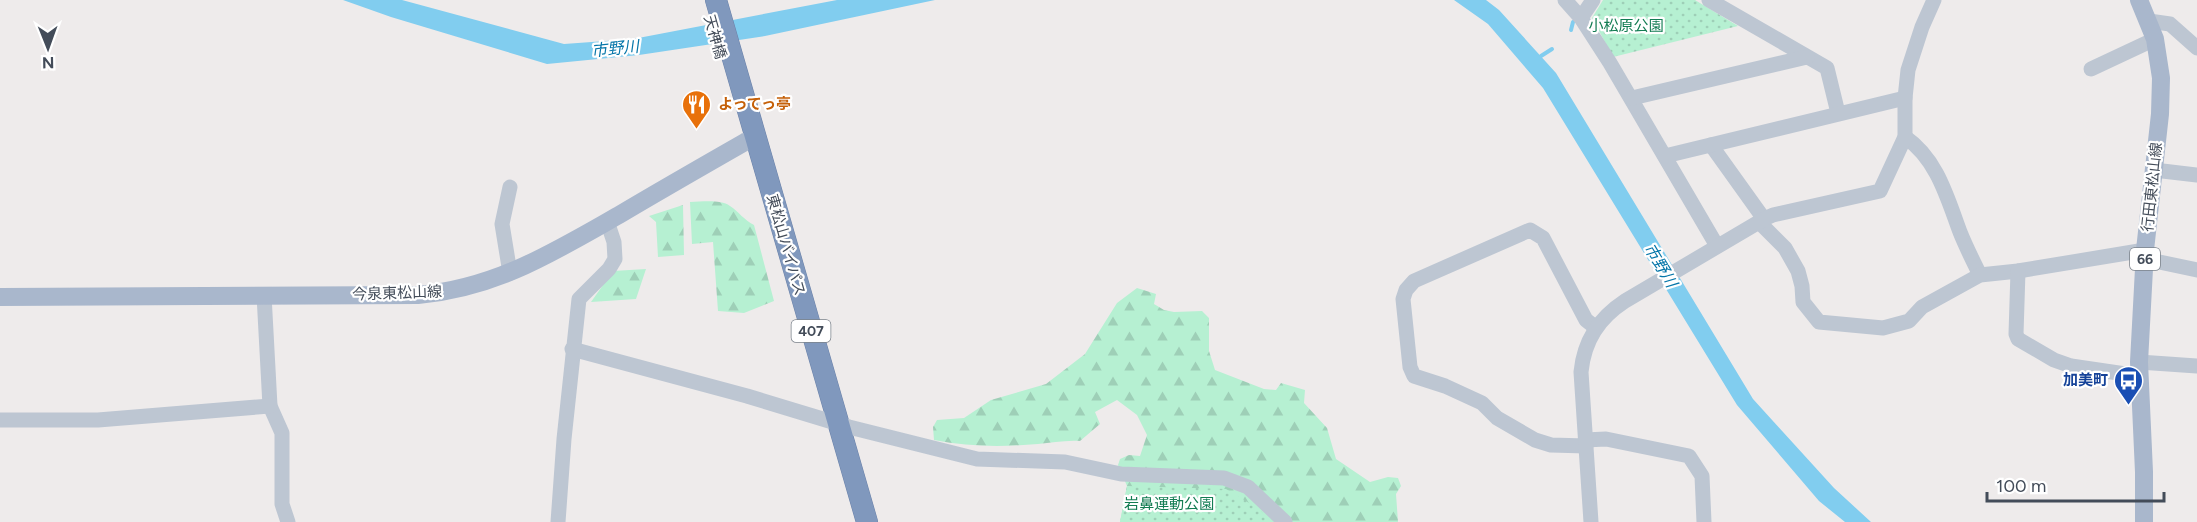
<svg xmlns="http://www.w3.org/2000/svg" width="2197" height="522" viewBox="0 0 2197 522" font-family="Figtree,'Noto Sans JP',sans-serif">
  <style>
    .forest { fill: url(#forest-firs) }
    .park { fill: url(#park-dots) }
    .water { fill: #81cdef }
    .lines { fill: none; stroke-linecap: round; stroke-linejoin: round }
    .stream { stroke: #81cdef; stroke-width: 4 }
    .highway-casing { stroke: #6b82a9; stroke-width: 22 }
    .minor { stroke: #bdc6d2; stroke-width: 15 }
    .major { stroke: #a9b7cc; stroke-width: 18 }
    .highway { stroke: #8098bd; stroke-width: 21 }
    .labels { text-anchor: middle; stroke-width: 4.5; stroke-linejoin: round; paint-order: stroke }
    .shield { fill: #fff; stroke: #7b828b; stroke-width: 1.5 }
    .shield-label { font-size: 14px; font-weight: bold; fill: #434c59 }
    .park-label { font-size: 15px; fill: #127c52; stroke: #fff }
    .street-label { font-size: 15px; fill: #434c59; stroke: #fff }
    .food-label { font-size: 15px; font-weight: bold; fill: #c56008; stroke: #fff; text-anchor: start }
    .transit-label { font-size: 15px; font-weight: bold; fill: #164399; stroke: #fff; text-anchor: end }
    .water-label { font-size: 16px; font-style: italic; fill: #0676a9; stroke: #fff }
  </style>
  <defs>
    <pattern id="forest-firs" width="22" height="20" patternUnits="userSpaceOnUse" patternTransform="scale(1.5)"><rect width="22" height="20" fill="#b6f0d2"/><path d="M5 1l3.5 6h-7zM16 11l3.5 6h-7z" fill="#9ecfb7"/></pattern>
    <pattern id="park-dots" width="8" height="8" patternUnits="userSpaceOnUse" patternTransform="scale(1.5)"><rect width="8" height="8" fill="#b6f0d2"/><path d="M2 2h.1M6 6h.1" fill="none" stroke="#9ecfb7" stroke-width="1.8" stroke-linecap="round"/></pattern>
  </defs>
  <rect width="100%" height="100%" fill="#eeebeb"/>
  <!-- forest -->
  <g class="forest">
    <path d="M690,202c12,0 30,-3 40,4 9,6 14,14 24,19l20,76 -30,12 -26,-2 -5,-69 -21,2z"/>
    <polygon points="683,205 684,255 658,257 656,222 649,216"/>
    <polygon points="646,269 636,299 591,302 613,271"/>
    <path d="M1137,288l19,6 -2,10 10,6 10,2 28,-1 7,7v33l6,19 49,19 12,1 5,-7 24,7 -1,13 23,25 9,31 34,23 18,-5 10,1 3,8 -5,8 2,28h-278l7,-36 -9,-21 2,-6 9,-4 11,1 7,-21 -10,-20 -20,-15 -22,12 5,12 -20,17c-15,-1 -28,2 -42,3 -35,3 -69,3 -104,-4l-1,-13 4,-7 27,-2 27,-18 55,-16 39,-30 32,-51z"/>
  </g>
  <!-- park -->
  <g class="park">
    <polygon points="1603,0 1695,0 1738,26 1613,57 1592,18"/>
    <polygon points="1127,486 1226,489 1259,509 1271,522 1120,522"/>
  </g>
  <!-- water -->
  <g class="water">
    <polygon points="343,0 402,0 564,44 633,39 837,0 935,0 765,36 639,55 547,64 391,17"/>
    <polygon points="1454,0 1486,0 1499,10 1556,73 1753,399 1834,488 1871,522 1845,522 1819,501 1737,405 1543,88 1488,24"/>
  </g>
  <g class="lines">
    <!-- stream -->
    <g class="stream">
      <polyline points="1571,30 1573,22"/>
      <polyline points="1541,56 1552,49"/>
    </g>
    <defs>
      <polyline id="highway" points="716,0 867,522"/>
    </defs>
    <!-- highway casing -->
    <use href="#highway" class="highway-casing"/>
    <!-- minor -->
    <g class="minor">
      <polyline points="1565,0 1581,18 1610,63 1717,246"/>
      <polyline points="1709,0 1827,68 1838,113"/>
      <polyline points="1581,18 1593,0"/>
      <polyline points="2149,21 2170,24 2197,48"/>
      <polyline points="2091,69 2155,39"/>
      <polyline points="1632,98 1807,57"/>
      <path d="M1905,137c32,22 42,60 55,95 6,15 13,29 20,43"/>
      <polyline points="1711,145 1764,219"/>
      <polyline points="1665,156 1905,98"/>
      <polyline points="2154,170 2197,175"/>
      <polyline points="510,187 502,224 510,273"/>
      <polyline points="1759,222 1785,248 1798,271 1802,286 1803,302 1819,322 1883,328 1909,321 1922,307 1980,275 2018,271 2145,250"/>
      <polyline points="2145,259 2197,270"/>
      <polyline points="2018,271 2016,334 2018,339 2054,360 2071,366 2139,376"/>
      <polyline points="264,295 270,406 282,433 282,504 288,522"/>
      <polyline points="572,349 747,396 849,427 977,459 1065,462 1121,474 1224,478 1248,487 1285,522"/>
      <polyline points="2139,362 2197,366"/>
      <polyline points="0,420 98,420 270,406"/>
      <polyline points="1585,440 1606,439 1689,456 1702,476 1704,522"/>
      <polyline points="1586,446 1551,445 1535,440 1497,418 1482,403 1445,386 1414,376 1410,367 1403,299 1406,290 1414,281 1530,230 1543,238 1586,320 1595,327"/>
      <polyline points="558,522 564,439 579,299 609,269 615,259 614,242 607,221"/>
      <path d="M1591,522l-10,-150c3,-32 18,-54 44,-71l139,-82 9,-4 107,-24 25,-54v-39l3,-28 14,-43 12,-27"/>
    </g>
    <!-- major -->
    <g class="major">
      <polyline points="2139,0 2155,39 2161,78 2160,114 2145,250 2139,362 2144,472 2144,522"/>
      <path d="M0,297l418,-2c78,-7 134,-42 201,-80 42,-25 84,-49 126,-73l11,-3"/>
    </g>
    <!-- highway -->
    <use href="#highway" class="highway"/>
  </g>
  <!-- icons -->
  <defs>
    <symbol id="restaurant-pin" viewBox="-11 -11 22 30"><path d="M0 17L-7.5 6A9.5 9.5 0 1 1 7.5 6Z" fill="#e8710a" stroke="#fff"/><path d="M-5-6h1v4h1v-4h1v4h1v-4h1v5L-1.5 .5V6h-2V.5L-5-1ZM5-6V6H3V1.5H1.5Q1.5-4 5-6Z" fill="#fff"/></symbol>
    <symbol id="bus-pin" viewBox="-11 -11 22 30"><path d="M0 17L-7.5 6A9.5 9.5 0 1 1 7.5 6Z" fill="#1a4fb4" stroke="#fff"/><path d="M-5-6H5V4H4V6H2V4H-2V6H-4V4H-5ZM-3.5-4V0h7V-4ZM-3.5 1.2v1.5H-2V1.2ZM2 1.2v1.5H3.5V1.2Z" fill="#fff"/></symbol>
  </defs>
  <g fill-rule="evenodd">
    <use href="#restaurant-pin" x="680" y="88" width="33" height="45"/>
    <use href="#bus-pin" x="2112" y="364" width="33" height="45"/>
  </g>
  <g class="labels">
    <!-- shield labels -->
    <g class="shield">
      <rect x="2130" y="248" width="30" height="22" rx="4.5"/>
      <rect x="791.5" y="320" width="39" height="22" rx="4.5"/>
    </g>
    <g class="shield-label">
      <text x="2145" y="264">66</text>
      <text x="811" y="336">407</text>
    </g>
    <!-- park labels -->
    <g class="park-label">
      <text x="1626" y="31">小松原公園</text>
      <text x="1169" y="509">岩鼻運動公園</text>
    </g>
    <!-- street labels -->
    <g class="street-label">
      <text transform="translate(715 37) rotate(74)" y="5">天神橋</text>
      <text transform="translate(2152 187) rotate(-84)" y="5">行田東松山線</text>
      <text transform="translate(786 245) rotate(74)" y="5">東松山バイパス</text>
      <text transform="translate(397 293) rotate(-2)" y="5">今泉東松山線</text>
    </g>
    <!-- food labels -->
    <g class="food-label">
      <text x="718" y="109">よってっ亭</text>
    </g>
    <!-- transit labels -->
    <g class="transit-label">
      <text x="2108" y="385">加美町</text>
    </g>
    <!-- water labels -->
    <g class="water-label">
      <text transform="translate(615 48) rotate(-6)" y="6">市野川</text>
      <text transform="translate(1661 265) rotate(59)" y="6">市野川</text>
    </g>
  </g>
  <!-- north arrow -->
  <g transform="translate(48 48) rotate(179)" stroke="#ffffff" stroke-width="4.5" paint-order="stroke">
  <path d="M0-4.5L10 22L0 15L-10 22Z" fill="#434c59"/>
  <text y="-9" font-size="16" font-weight="bold" text-anchor="middle" fill="#434c59">N</text>
  </g>
  <!-- scale -->
  <path d="M1987 492v9h177v-9" fill="none" stroke="#434c59" stroke-width="3"/>
  <text x="1996" y="492" font-size="18" fill="#434c59" stroke="#ffffff" stroke-width="4.5" paint-order="stroke">100 m</text>
</svg>
